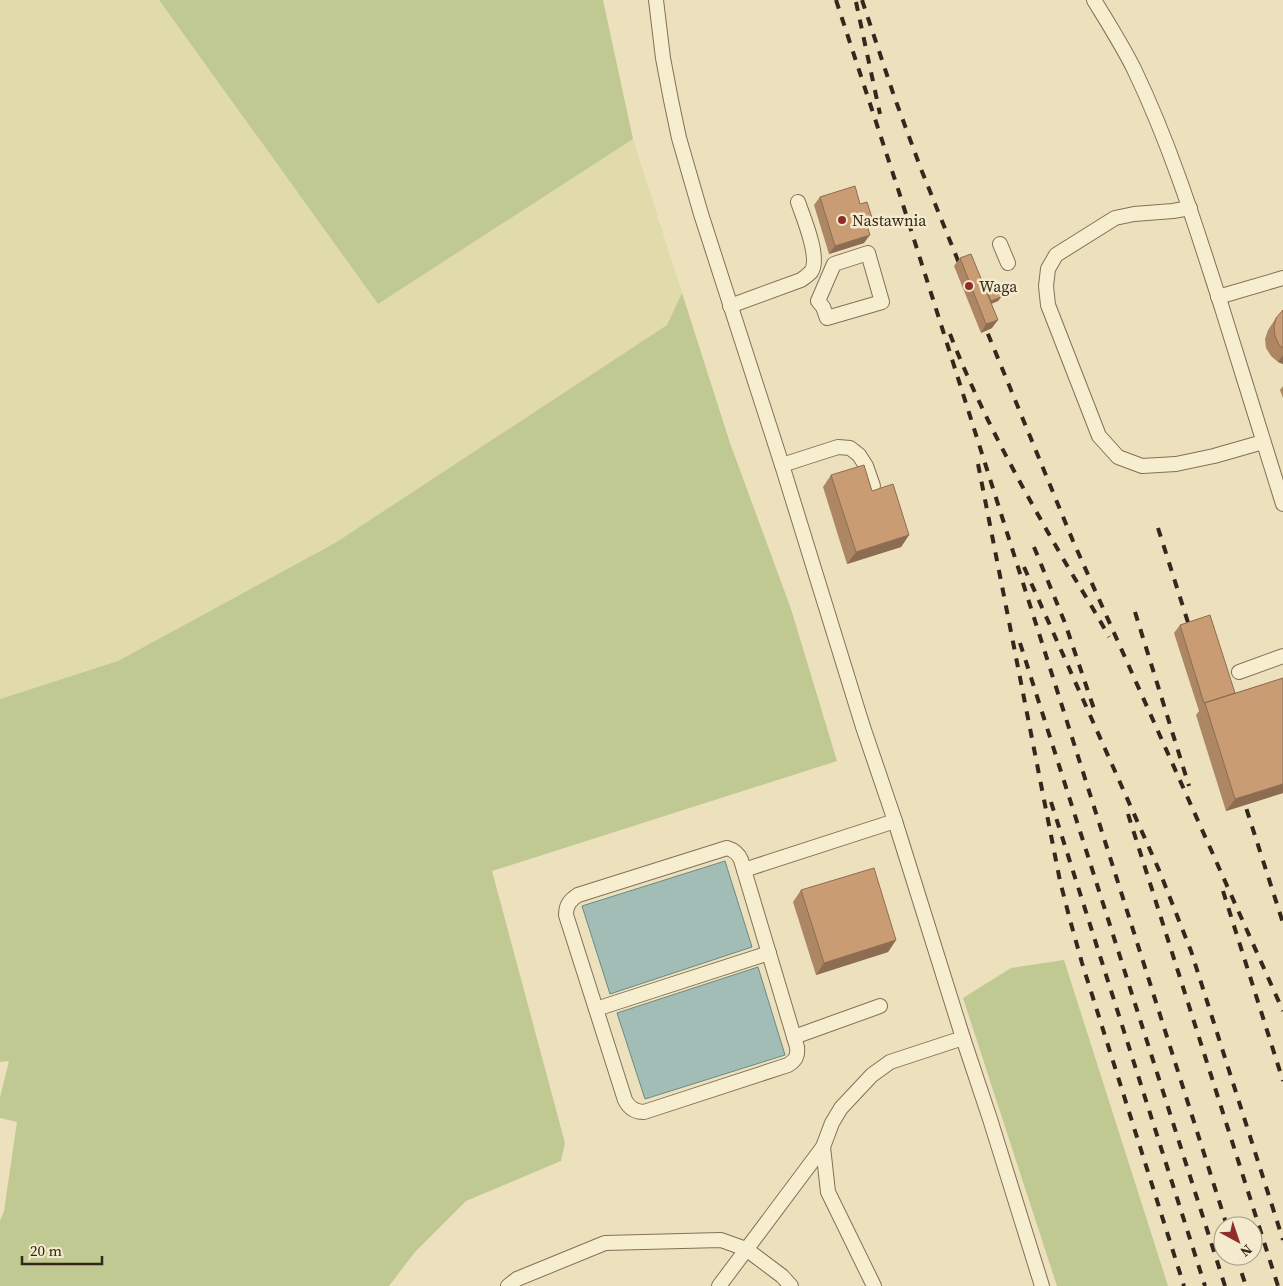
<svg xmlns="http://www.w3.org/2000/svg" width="1283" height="1286" viewBox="0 0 1283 1286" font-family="'Source Serif 4',serif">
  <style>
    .farmland { fill: #e1dbab }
    .green { fill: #c0c992 }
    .water { fill: #a1bdb6; stroke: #698a84 }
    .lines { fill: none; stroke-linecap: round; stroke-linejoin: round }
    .lane-casing { stroke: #837157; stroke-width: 16 }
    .lane { stroke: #f7eed0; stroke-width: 14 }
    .rail { stroke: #33281b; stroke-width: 4; stroke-dasharray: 9 9; stroke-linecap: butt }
    .wall { fill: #ad8664 }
    .shaded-wall { fill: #8d6d51 }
    .building { fill: #c99c74; stroke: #8d6d51 }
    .poi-dot { fill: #902d29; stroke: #f4eacd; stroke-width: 2 }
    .labels { text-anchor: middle; stroke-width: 5; stroke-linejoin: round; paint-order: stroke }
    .poi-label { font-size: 16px; fill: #33281b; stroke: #f4eacd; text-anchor: start }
  </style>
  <rect width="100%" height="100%" fill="#ece0bd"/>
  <!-- farmland -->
  <polygon class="farmland" points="0,0 159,0 378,304 633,139 682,293 667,325 335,543 118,661 0,699"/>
  <!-- green -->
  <g class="green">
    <polygon points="159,0 603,0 633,139 378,304"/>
    <polygon points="682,293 730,443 791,609 837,761 492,871 565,1143 561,1161 466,1201 415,1252 389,1286 0,1286 0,1221 4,1211 17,1122 0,1118 0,1097 9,1061 0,1062 0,699 118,661 335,543 667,325"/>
    <polygon points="1064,960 1168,1286 1057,1286 963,998 1011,968"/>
  </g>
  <!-- water -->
  <g class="water">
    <polygon points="725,861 752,947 610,994 582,906"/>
    <polygon points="758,967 785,1055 645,1099 617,1013"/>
  </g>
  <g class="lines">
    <defs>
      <g id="lane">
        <polyline points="656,0 663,58 671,100 679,138 701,214 782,465 863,727 895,821 963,1038 990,1119 1042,1286"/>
        <path d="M1094,0c14,23 28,45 40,69 37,77 62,158 88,239 20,65 41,131 61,196"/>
        <polyline points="1190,208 1173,211 1134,214 1115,218 1056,255 1048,269 1046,286 1048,305 1099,436 1118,457 1142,466 1176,464 1214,456 1263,442"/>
        <polyline points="1000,244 1008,263"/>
        <polygon points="868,253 882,302 827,318 823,307 818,301 834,264"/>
        <polyline points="1218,297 1283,278"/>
        <path d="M730,306l71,-26c3,-2 7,-5 10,-8 10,-14 -8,-55 -13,-70"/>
        <polyline points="782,465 838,447 850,448 859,455 866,466 873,486"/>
        <polyline points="1239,672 1283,656"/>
        <path d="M727,848c7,2 11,5 14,12l56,187c1,9 -1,13 -9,18l-144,47c-8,0 -15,-4 -19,-12l-59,-185c0,-10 4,-15 12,-20z"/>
        <polyline points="744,870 895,821"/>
        <polyline points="596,1009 769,953"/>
        <polyline points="794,1037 880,1006"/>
        <polyline points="508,1286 517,1279 605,1243 721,1240 746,1249 782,1276 791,1286"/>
        <polyline points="719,1286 823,1147"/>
        <polyline points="874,1286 828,1192 823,1147 832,1123 841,1108 872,1075 890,1062 963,1038"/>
      </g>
    </defs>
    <!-- lane casing -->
    <use href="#lane" class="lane-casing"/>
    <!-- lane -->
    <use href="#lane" class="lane"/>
    <!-- rail -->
    <g class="rail">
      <polyline points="836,0 898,189 1227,1226"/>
      <polyline points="862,0 894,96 921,169 963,273"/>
      <polyline points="856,2 880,114"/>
      <polyline points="981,317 1073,541 1283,1011"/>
      <path d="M950,334c30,77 70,150 111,221 16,28 33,54 48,82"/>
      <polyline points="978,464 1060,881 1070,920 1082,963 1184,1286"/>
      <polyline points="1158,528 1192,635"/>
      <polyline points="1034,547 1065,623 1094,709"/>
      <polyline points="1024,567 1159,870 1191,951 1283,1240"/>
      <polyline points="1135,612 1189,786"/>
      <polyline points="1020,643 1225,1286"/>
      <polyline points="1241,792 1283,923"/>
      <polyline points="1051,802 1205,1286"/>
      <polyline points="1128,814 1278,1286"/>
      <polyline points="1223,891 1283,1081"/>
      <polyline points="1236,1256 1246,1286"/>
    </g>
  </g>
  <!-- wall -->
  <g class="wall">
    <polygon points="820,197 868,229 864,243 829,254 814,205"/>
    <polygon points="960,258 984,285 1001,297 998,301 991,304 992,328 981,333 954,266"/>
    <polygon points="1283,310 1283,364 1278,362 1271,356 1266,348 1265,339 1268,330 1276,318"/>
    <polygon points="1283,386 1283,398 1280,390"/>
    <polygon points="831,475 872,491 909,535 901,547 847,564 823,487"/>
    <polygon points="1180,625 1235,693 1283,678 1283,793 1226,811 1196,715 1199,711 1174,633"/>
    <polygon points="801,890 896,940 888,952 816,975 793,902"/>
  </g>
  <!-- shaded-wall -->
  <g class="shaded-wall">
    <polygon points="873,221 868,229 866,223"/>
    <polygon points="870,235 864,243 829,254 835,246"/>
    <polygon points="1001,297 998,301 988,305 991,301"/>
    <polygon points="998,320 992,328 981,333 986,324"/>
    <polygon points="1283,355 1283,364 1278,362"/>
    <polygon points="909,535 901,547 847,564 856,552"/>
    <polygon points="1283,784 1283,793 1226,811 1235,799"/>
    <polygon points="896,940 888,952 816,975 824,963"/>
  </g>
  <!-- building -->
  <g class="building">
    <polygon points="855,186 860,204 867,202 873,221 866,223 870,235 835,246 820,197"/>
    <polygon points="971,254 998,320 986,324 960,258"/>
    <polygon points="994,281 1001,297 991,301 984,285"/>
    <polygon points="1283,310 1283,348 1279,345 1275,336 1274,327 1276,318"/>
    <polygon points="864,465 872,491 893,484 909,535 856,552 831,475"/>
    <polygon points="1210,615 1235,693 1204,703 1180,625"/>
    <polygon points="1283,678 1283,784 1235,799 1205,703"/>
    <polygon points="874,868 896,940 824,963 801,890"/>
  </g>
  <!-- markers -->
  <g class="poi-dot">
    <circle cx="842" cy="220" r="5"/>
    <circle cx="969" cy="286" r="5"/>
  </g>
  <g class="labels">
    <!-- poi labels -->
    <g class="poi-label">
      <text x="852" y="226">Nastawnia</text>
      <text x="979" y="292">Waga</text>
    </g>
  </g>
  <!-- north arrow -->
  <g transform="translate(1238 1241) rotate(140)"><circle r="24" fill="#f4eacd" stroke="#a79c86"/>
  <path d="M0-4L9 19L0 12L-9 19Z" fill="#902d29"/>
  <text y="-8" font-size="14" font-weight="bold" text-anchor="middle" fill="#33281b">N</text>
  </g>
  <!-- scale -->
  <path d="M22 1256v8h80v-8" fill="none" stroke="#33281b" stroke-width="2.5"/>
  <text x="30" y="1256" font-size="15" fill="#33281b" stroke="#f4eacd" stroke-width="4" paint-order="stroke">20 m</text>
</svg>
